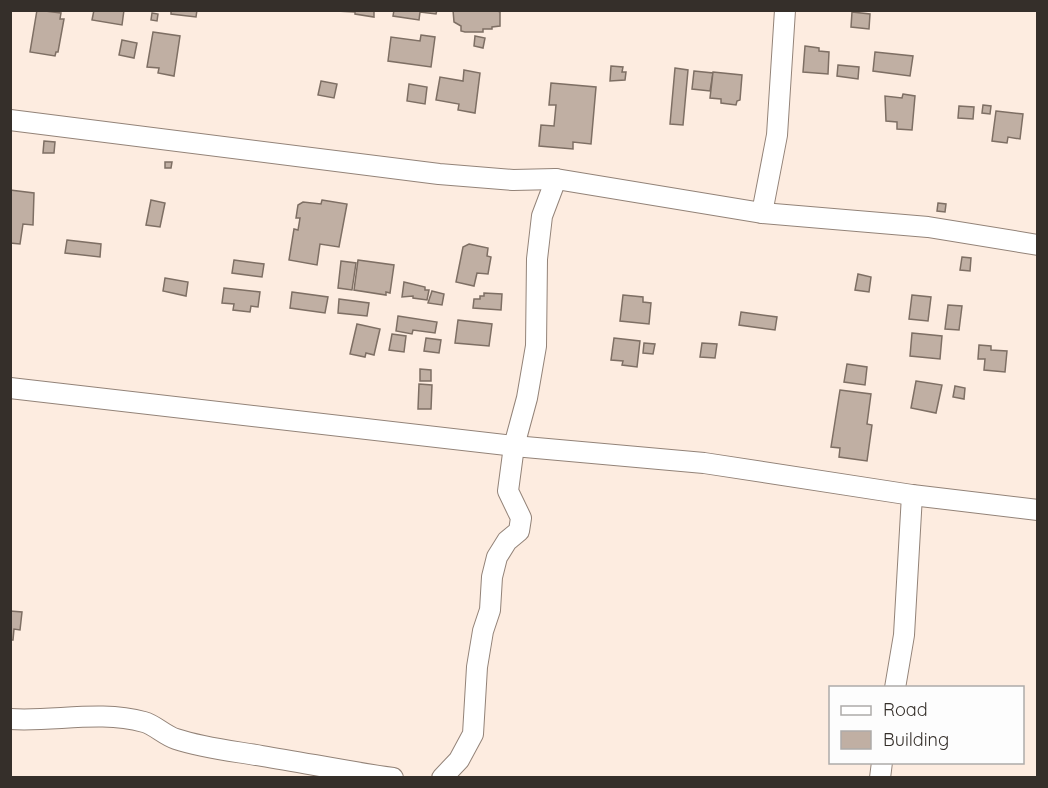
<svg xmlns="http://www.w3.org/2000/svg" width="1048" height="788" viewBox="0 0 1048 788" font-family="Quicksand,sans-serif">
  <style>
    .building { fill: #c0afa3; stroke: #7e6f64; stroke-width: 1.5 }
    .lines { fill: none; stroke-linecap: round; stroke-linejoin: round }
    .minor-casing { stroke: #938378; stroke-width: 22 }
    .minor { stroke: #fff; stroke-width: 20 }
  </style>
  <rect width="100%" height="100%" fill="#fdece0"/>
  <!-- building -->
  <g class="building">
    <polygon points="37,10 61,13 60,19 64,19 58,52 56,52 55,56 30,52"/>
    <polygon points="94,10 124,10 122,25 92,20"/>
    <polygon points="171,10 197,10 196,17 171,14"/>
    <polygon points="374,10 374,17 355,14 355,12 336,11"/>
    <polygon points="394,10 437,10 436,14 420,12 419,20 393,16"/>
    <polygon points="453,10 496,10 500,12 500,26 492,27 492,29 483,29 483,32 465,32 461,31 461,26 454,22"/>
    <polygon points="852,12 870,14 869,29 851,27"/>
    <polygon points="152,13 158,14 157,21 151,20"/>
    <polygon points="153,32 180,36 174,76 158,73 159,68 147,67"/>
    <polygon points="421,35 435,37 431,67 388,61 391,37 420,41"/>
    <polygon points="475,36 485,38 483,48 474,46"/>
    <polygon points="122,40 137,43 134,58 119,55"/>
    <polygon points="805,46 819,48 819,51 829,52 828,74 803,72"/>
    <polygon points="875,52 913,56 910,76 873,71"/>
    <polygon points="838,65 859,67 858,79 837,76"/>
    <polygon points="611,66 623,67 622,72 626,72 625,80 610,81"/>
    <polygon points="675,68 688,70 683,125 670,124"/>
    <polygon points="464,70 480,73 475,113 458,110 459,104 436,100 440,77 463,81"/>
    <polygon points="694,71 713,73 710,91 692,89"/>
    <polygon points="713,72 742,75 740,100 737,101 736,105 721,103 721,99 710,98"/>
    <polygon points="321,81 337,84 334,98 318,95"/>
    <polygon points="551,83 596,87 591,144 573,142 573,149 539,146 541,125 554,126 556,105 549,105"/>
    <polygon points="409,84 427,87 425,104 407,101"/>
    <polygon points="903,94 915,96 912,130 897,129 897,122 886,121 885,96 902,98"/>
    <polygon points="983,105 991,106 990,114 982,113"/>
    <polygon points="959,106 974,107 973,119 958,118"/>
    <polygon points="996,111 1023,114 1020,139 1008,137 1007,143 992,141"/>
    <polygon points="44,141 55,142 54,153 43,153"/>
    <polygon points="165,162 172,162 171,168 165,168"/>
    <polygon points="10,190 34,193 33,225 23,224 20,244 10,243"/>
    <polygon points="151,200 165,203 160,227 146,225"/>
    <polygon points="322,200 347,204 339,247 320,244 317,265 289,260 294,229 298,230 300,218 296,218 298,205 303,202 321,204"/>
    <polygon points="938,203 946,204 945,212 937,211"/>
    <polygon points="67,240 101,244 100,257 65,253"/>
    <polygon points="469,244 488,248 487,256 491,257 488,274 477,273 474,286 456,282 463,247"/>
    <polygon points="962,257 971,258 970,271 960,270"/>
    <polygon points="234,260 264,264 262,277 232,273"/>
    <polygon points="358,260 394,265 390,293 386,292 386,295 354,290"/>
    <polygon points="341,261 356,263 352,290 338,288"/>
    <polygon points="858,274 871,277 869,292 855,290"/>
    <polygon points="165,278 188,282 186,296 163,291"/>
    <polygon points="404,282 425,287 425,290 429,290 427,300 413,298 413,296 402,297"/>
    <polygon points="224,288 260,292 258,307 251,306 250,312 233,310 234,304 222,303"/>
    <polygon points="432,291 444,294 442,305 428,303"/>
    <polygon points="292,292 328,297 325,313 290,308"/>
    <polygon points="484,293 502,294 501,310 473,308 474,299 480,299 480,296 484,296"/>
    <polygon points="623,295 643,297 643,302 651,303 649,324 620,321"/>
    <polygon points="912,295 931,297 928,321 909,319"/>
    <polygon points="339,299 369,303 367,316 338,313"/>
    <polygon points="948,305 962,306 959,330 945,329"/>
    <polygon points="741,312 777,317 775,330 739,325"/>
    <polygon points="398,316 437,322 435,333 413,330 412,334 396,331"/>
    <polygon points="458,320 492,324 489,346 455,343"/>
    <polygon points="357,324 380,329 374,355 366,353 365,357 350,354"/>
    <polygon points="912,333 942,336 940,359 910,356"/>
    <polygon points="392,334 406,336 404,352 389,350"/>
    <polygon points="426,338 441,340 439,353 424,351"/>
    <polygon points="614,338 640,341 637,367 622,365 623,361 611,360"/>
    <polygon points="644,343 655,344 653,354 643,353"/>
    <polygon points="702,343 717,344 715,358 700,357"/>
    <polygon points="979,345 991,346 991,350 1007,351 1005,372 984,370 985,359 978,359"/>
    <polygon points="847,364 867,367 865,385 844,382"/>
    <polygon points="420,369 431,370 431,381 420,381"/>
    <polygon points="916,381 942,385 936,413 911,408"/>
    <polygon points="419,384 432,385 431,409 418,409"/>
    <polygon points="955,386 965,388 964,399 953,397"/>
    <polygon points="840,390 871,394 867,424 872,425 867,461 839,457 840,448 831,447"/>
    <polygon points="10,611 22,612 20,630 14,629 13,640 10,640"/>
  </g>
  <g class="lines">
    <defs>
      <g id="minor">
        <polyline points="10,120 439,174 513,180 556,179 762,213 928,227 1038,245"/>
        <polyline points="762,213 777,135 785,10"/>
        <polyline points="10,388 514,446 704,463 912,495 1038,510"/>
        <polyline points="895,688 904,635 912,495"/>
        <path d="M10,719c44,3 90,-9 134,3 11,3 20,13 32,17 27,9 57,12 86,17 44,7 87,16 131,22"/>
        <polyline points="442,778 459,760 473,734 477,667 483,631 490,610 492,577 497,557 507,541 519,531 521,518 508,491 514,446 527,398 536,346 537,259 542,216 556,179"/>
        <polyline points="880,778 882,762"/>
      </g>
    </defs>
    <!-- minor casing -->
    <use href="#minor" class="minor-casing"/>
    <!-- minor -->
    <use href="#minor" class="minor"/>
  </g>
  <!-- border -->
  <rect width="1048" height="788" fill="none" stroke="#352f2a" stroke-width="24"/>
  <!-- legend -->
  <rect x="829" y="686" width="195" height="78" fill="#fdfdfd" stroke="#adaba9" stroke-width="1.5"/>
  <rect x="841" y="706" width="30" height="9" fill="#ffffff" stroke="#adaba9" stroke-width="1.5"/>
  <text x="883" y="716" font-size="18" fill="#352f2a">Road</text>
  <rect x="841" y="731" width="30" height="18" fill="#c0afa3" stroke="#adaba9" stroke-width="1.5"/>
  <text x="883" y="746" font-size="18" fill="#352f2a">Building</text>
</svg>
